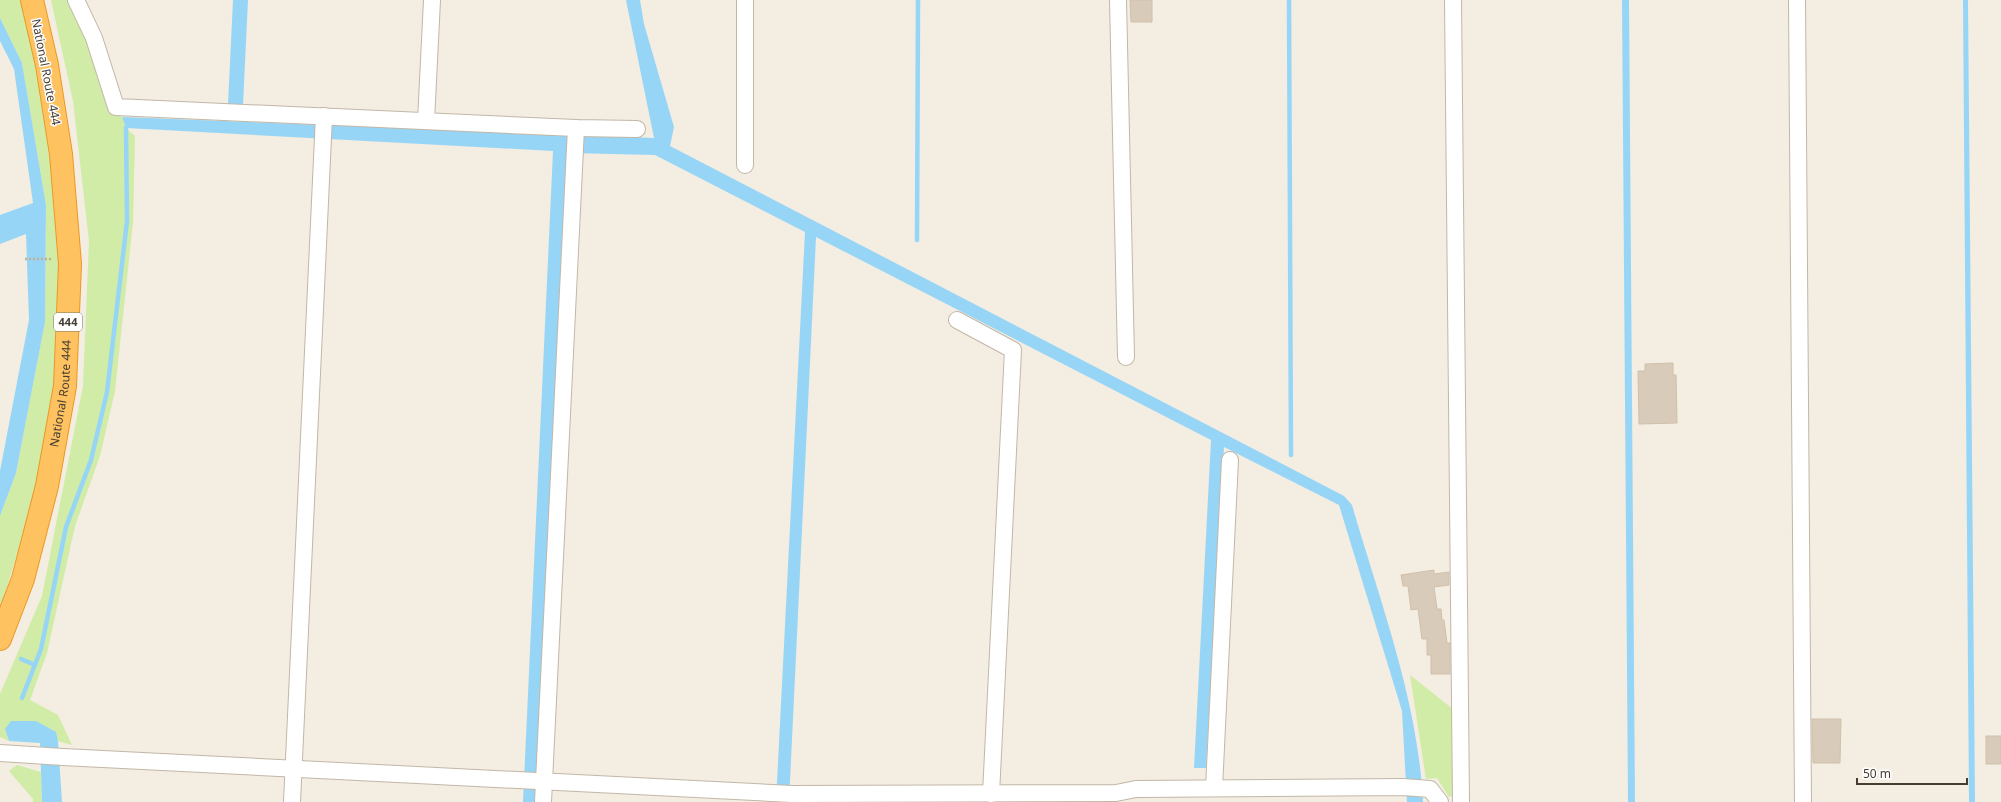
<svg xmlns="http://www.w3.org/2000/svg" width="2001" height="802" viewBox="0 0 2001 802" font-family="'Noto Sans',sans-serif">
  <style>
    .green { fill: #d0eca6 }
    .water { fill: #97d5f7 }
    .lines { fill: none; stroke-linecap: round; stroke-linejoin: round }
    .stream { stroke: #97d5f7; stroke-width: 4.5 }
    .building { fill: #d9cbba; stroke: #d1c0a9 }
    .minor-casing { stroke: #c2b7a7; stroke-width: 18 }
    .highway-casing { stroke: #ec9823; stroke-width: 24 }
    .path { stroke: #c2b094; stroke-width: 2.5; stroke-dasharray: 2 2; stroke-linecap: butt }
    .minor { stroke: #fff; stroke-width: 16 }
    .highway { stroke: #ffc261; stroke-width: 22 }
    .labels { text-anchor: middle; stroke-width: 3; stroke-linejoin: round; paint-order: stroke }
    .shield { fill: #fff; stroke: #7d7770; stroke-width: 1 }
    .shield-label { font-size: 11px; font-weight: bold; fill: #453d32 }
    .street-label { font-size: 12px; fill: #453d32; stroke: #fff }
  </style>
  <rect width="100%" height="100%" fill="#f3ede2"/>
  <!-- green -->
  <g class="green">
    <polygon points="0,0 21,0 39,79 53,160 60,260 55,379 34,499 0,609 0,516 16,473 45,322 46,205 22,63 0,18"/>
    <polygon points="51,0 69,0 86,36 111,111 122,117 126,128 135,136 133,222 115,391 100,456 75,526 47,653 30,700 58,715 72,745 58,741 55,732 5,729 9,741 0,737 0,694 42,596 83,386 89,241 73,101"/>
    <polygon points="1410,675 1454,710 1456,794 1449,797 1437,778 1426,779"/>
    <polygon points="17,765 41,772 42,802 33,802 33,799 9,771"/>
  </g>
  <!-- water -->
  <g class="water">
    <polygon points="233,0 248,0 243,105 228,104"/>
    <path d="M626,0h14l4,24 30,103 -4,19 674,350 8,9c28,97 66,195 71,297h-16l-5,-91 -63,-206 -115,-58 -18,321h-12l17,-328 -395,-203 -27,565h-13l29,-570 -150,-77 -86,-2 -32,649h-14l30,-651 -427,-23 -4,-11 532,21z"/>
    <polygon points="1622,0 1629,0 1635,802 1628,802"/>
    <polygon points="1963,0 1968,0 1975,802 1969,802"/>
    <polygon points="0,18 22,63 46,205 45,322 16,473 0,516 0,471 29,320 26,234 0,244 0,215 33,203 14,69 0,41"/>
    <polygon points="11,721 36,721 56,732 58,741 62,802 42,802 40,743 9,741 5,729"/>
  </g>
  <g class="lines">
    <!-- stream -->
    <g class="stream">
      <polyline points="1289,0 1291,455"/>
      <polyline points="917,240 918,0"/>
      <polyline points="21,659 35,665"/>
      <polyline points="22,698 41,649 66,527 91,460 107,392 127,221 126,128"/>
    </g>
  </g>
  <!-- building -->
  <g class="building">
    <polygon points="1130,0 1152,0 1152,22 1131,22"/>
    <polygon points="1673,363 1673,375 1676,375 1677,423 1639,424 1638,371 1645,371 1645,364"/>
    <polygon points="1434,570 1434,574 1449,572 1449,585 1434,587 1437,609 1441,609 1442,620 1444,620 1447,643 1450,643 1450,674 1431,674 1431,655 1427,655 1427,639 1422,639 1418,609 1411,610 1408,586 1403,586 1401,575"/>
    <polygon points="1812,719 1841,719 1840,763 1813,763"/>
    <rect x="1986" y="736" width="15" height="28"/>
  </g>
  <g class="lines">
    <defs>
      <g id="minor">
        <polyline points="76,0 94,38 116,107 576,128 637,129"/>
        <polyline points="1118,0 1126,357"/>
        <polyline points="1453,0 1461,802"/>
        <polyline points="1797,0 1803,802"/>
        <polyline points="426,121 432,0"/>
        <polyline points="745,165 745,0"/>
        <polyline points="957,320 1013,350 991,794"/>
        <polyline points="0,753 63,757 792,794 1116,793 1136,789 1403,787 1430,789 1440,802"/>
        <polyline points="1214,788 1230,460"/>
        <polyline points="292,802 324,116"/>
        <polyline points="543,802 576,128"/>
      </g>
      <g id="highway">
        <path id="s1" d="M0,639l23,-60 24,-93 18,-100 5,-122 -9,-110 -14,-89 -15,-65"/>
      </g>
    </defs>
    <!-- minor casing -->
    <use href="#minor" class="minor-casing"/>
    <!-- highway casing -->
    <use href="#highway" class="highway-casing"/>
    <!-- path -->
    <polyline class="path" points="25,259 51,259"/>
    <!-- minor -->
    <use href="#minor" class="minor"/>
    <!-- highway -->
    <use href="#highway" class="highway"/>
  </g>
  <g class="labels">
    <!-- shield labels -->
    <rect class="shield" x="54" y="313" width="28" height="18" rx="3"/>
    <g class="shield-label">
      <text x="68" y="326">444</text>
    </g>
    <!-- street labels -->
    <g class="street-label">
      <text transform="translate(46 72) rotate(79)" y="4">National Route 444</text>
      <text dy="4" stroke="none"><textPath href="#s1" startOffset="254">National Route 444</textPath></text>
    </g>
  </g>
  <!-- scale -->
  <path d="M1857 778v6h110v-6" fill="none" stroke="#453d32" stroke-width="2"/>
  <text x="1863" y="778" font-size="12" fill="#453d32" stroke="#ffffff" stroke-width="3" paint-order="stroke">50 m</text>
</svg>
